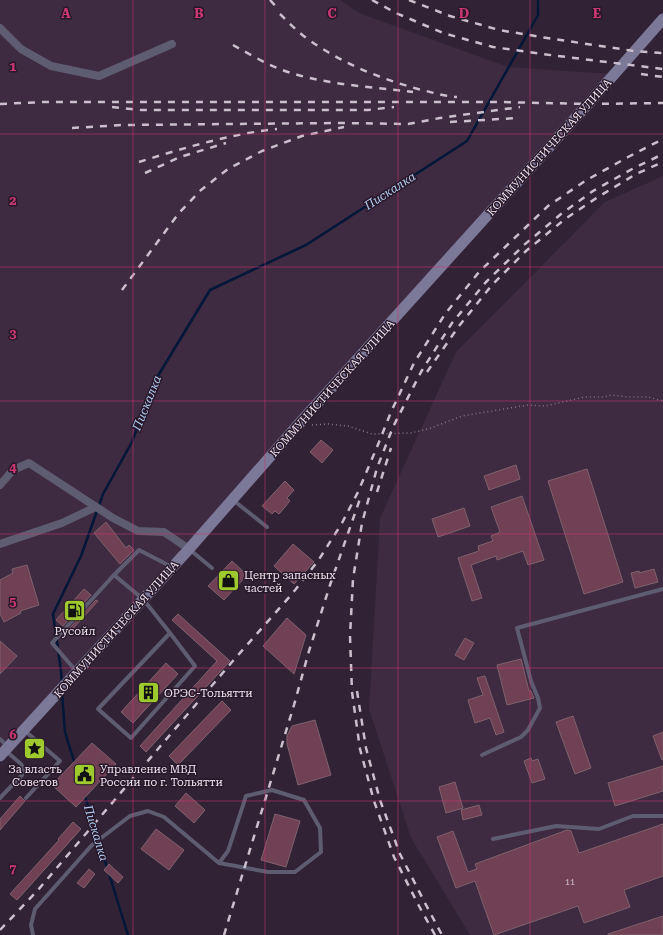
<svg xmlns="http://www.w3.org/2000/svg" width="663" height="935" viewBox="0 0 663 935" font-family="'Roboto Serif',serif">
  <style>
    .built { fill: #3e2a41 }
    .lines { fill: none; stroke-linecap: round; stroke-linejoin: round }
    .stream { stroke: #011738; stroke-width: 2.5 }
    .building { fill: #704054; stroke: #7f626d }
    .path { stroke: #857787; stroke-width: 1.5; stroke-dasharray: 1 3; stroke-linecap: butt }
    .service { stroke: #5e5c70; stroke-width: 4 }
    .minor { stroke: #5e5c70; stroke-width: 8 }
    .secondary { stroke: #7b7898; stroke-width: 11 }
    .rail { stroke: #cbbfcd; stroke-width: 2.5; stroke-dasharray: 7 7; stroke-linecap: butt }
    .grid { fill: none; stroke: #c93772; stroke-width: 1; stroke-opacity: 0.55 }
    .labels { text-anchor: middle; stroke-width: 3; stroke-linejoin: round; paint-order: stroke }
    .number-label { font-size: 9px; fill: #cfbbca }
    .street-label { font-size: 11px; fill: #efe4f1; stroke: #28182a }
    .poi-label { font-size: 11px; fill: #efe4f1; stroke: #28182a; text-anchor: start }
    .water-label { font-size: 12px; font-style: italic; fill: #b1cdf2; stroke: #28182a }
    .grid-label { font-size: 13px; text-anchor: middle; font-weight: bold; fill: #c93772; stroke: #28182a; stroke-width: 3; stroke-linejoin: round; paint-order: stroke }
  </style>
  <rect width="100%" height="100%" fill="#322235"/>
  <!-- built -->
  <g class="built">
    <polygon points="0,0 340,0 359,13 508,67 613,74 0,752"/>
    <polygon points="663,176 663,935 470,935 411,838 369,709 380,518 456,352 605,202"/>
  </g>
  <g class="lines">
    <!-- stream -->
    <g class="stream">
      <polyline points="62,684 61,671 53,614 81,556 103,494 132,442 153,384 210,290 306,245 467,141 538,15 538,0"/>
      <polyline points="62,693 65,732 75,764"/>
      <polyline points="85,796 128,935"/>
    </g>
  </g>
  <!-- building -->
  <g class="building">
    <polygon points="321,440 333,450 322,463 310,452"/>
    <polygon points="516,465 520,479 489,490 484,476"/>
    <polygon points="587,469 623,582 584,594 548,481"/>
    <polygon points="285,481 294,490 287,498 290,501 279,514 275,511 272,514 262,506"/>
    <polygon points="522,496 544,560 528,565 523,551 497,560 496,556 471,565 482,598 472,601 458,558 479,551 478,546 493,541 491,536 500,532 491,507"/>
    <polygon points="464,508 470,526 438,537 432,519"/>
    <polygon points="106,522 126,548 129,545 134,550 120,564 94,533"/>
    <polygon points="293,544 314,562 294,584 274,566"/>
    <polygon points="232,561 247,575 224,600 208,586"/>
    <polygon points="27,565 39,605 20,611 21,613 4,622 0,614 0,580 13,573 12,569"/>
    <polygon points="654,569 658,582 635,588 631,573 639,571 639,573"/>
    <polygon points="84,589 91,595 63,626 56,620"/>
    <polygon points="96,600 98,601 70,632 68,630"/>
    <polygon points="178,614 230,661 146,752 140,746 217,661 172,620"/>
    <polygon points="287,618 306,635 294,674 263,646"/>
    <polygon points="465,638 474,643 464,660 455,655"/>
    <polygon points="0,641 17,656 0,674"/>
    <polygon points="521,659 529,691 531,691 534,698 507,705 497,665"/>
    <polygon points="166,663 178,674 133,723 121,712"/>
    <polygon points="485,676 504,732 496,735 490,718 475,723 468,700 483,695 477,678"/>
    <polygon points="222,701 231,710 178,765 169,756"/>
    <polygon points="573,716 591,768 575,774 556,722"/>
    <polygon points="315,720 331,775 298,785 287,744 287,736 292,726"/>
    <polygon points="663,732 663,760 662,760 653,736"/>
    <polygon points="92,743 116,764 76,807 52,785"/>
    <polygon points="531,758 532,761 538,759 545,779 532,783 524,761"/>
    <polygon points="663,766 663,791 615,806 608,783"/>
    <polygon points="455,782 463,808 446,813 439,787"/>
    <polygon points="186,793 205,810 194,823 175,806"/>
    <polygon points="20,796 25,801 0,830 0,819"/>
    <polygon points="479,805 482,815 463,820 461,810"/>
    <polygon points="275,814 300,821 286,867 261,860"/>
    <polygon points="73,822 81,829 17,900 10,894 59,840 58,839"/>
    <polygon points="663,824 663,876 624,890 630,907 584,923 578,906 494,935 475,881 456,888 437,837 453,831 468,872 477,869 475,864 567,830 571,831 579,853"/>
    <polygon points="156,829 184,850 169,870 141,849"/>
    <polygon points="109,864 123,877 118,883 104,870"/>
    <polygon points="89,869 95,874 84,888 77,883"/>
    <polygon points="663,916 663,935 608,935 608,934"/>
  </g>
  <g class="lines">
    <!-- path -->
    <polyline class="path" points="312,425 328,424 348,426 372,434 411,433 431,428 462,416 528,405 545,406 585,397 604,397 611,395 628,397 648,397 663,401"/>
    <!-- service -->
    <g class="service">
      <polyline points="233,500 267,527"/>
      <polyline points="189,549 212,568"/>
      <polyline points="170,633 98,709 131,738 195,666 170,633 143,599 114,575 139,550 172,567"/>
      <polyline points="76,671 52,643 114,575"/>
      <polyline points="24,730 60,761 26,798"/>
      <polyline points="0,739 8,747"/>
      <polyline points="482,755 521,737 528,730 540,708 538,698 531,681 517,628 663,589"/>
      <polyline points="0,798 22,775 24,769 21,764 6,751"/>
      <polyline points="493,839 556,826 599,829 633,816 663,816"/>
      <polyline points="33,935 31,925 35,909 92,845 130,816 148,811 164,817 219,863 228,851 246,796 272,790 304,800 320,828 321,852 295,872 268,872 219,863"/>
    </g>
    <!-- minor -->
    <g class="minor">
      <polyline points="0,28 21,49 51,66 99,76 172,44"/>
      <polyline points="0,485 13,470 29,463 113,518 138,531 164,532 189,549"/>
      <polyline points="0,544 62,523 96,507"/>
    </g>
    <!-- secondary -->
    <polyline class="secondary" points="0,756 189,549 297,426 588,104 663,19"/>
    <!-- rail -->
    <g class="rail">
      <polyline points="270,0 279,10"/>
      <polyline points="372,0 396,13 443,33 493,47 542,54 663,69"/>
      <polyline points="409,0 450,16 499,30 547,38 634,51 663,53"/>
      <path d="M280,14c8,8 16,16 25,23 34,25 73,41 113,52 13,3 25,7 39,8"/>
      <path d="M233,45c18,10 38,22 58,28 39,12 82,14 122,19"/>
      <polyline points="641,74 663,77"/>
      <polyline points="0,104 44,102 500,102 588,104 663,103"/>
      <polyline points="112,107 141,110 368,110 394,107"/>
      <polyline points="450,122 517,118"/>
      <polyline points="72,128 123,125 341,123 408,124 440,118 520,107"/>
      <path d="M139,162c45,-14 91,-28 138,-33"/>
      <polyline points="145,173 180,157 226,143"/>
      <polyline points="122,290 179,213 201,190 228,169 262,151 302,136 344,127"/>
      <polyline points="427,372 459,326 492,285 526,251 565,219 598,197 636,174 663,162"/>
      <polyline points="377,492 391,448"/>
      <polyline points="357,691 366,748 380,800 400,854 425,903 442,935"/>
      <polyline points="0,930 38,890 232,662 292,594 318,561 342,523 358,492 377,447 391,412 414,363 445,314 479,272 548,206 585,181 628,157 663,139"/>
      <polyline points="224,935 294,705 309,651 330,585 361,496"/>
      <polyline points="435,935 419,906 394,857 374,801 360,749 352,692 350,636 353,579 362,523 377,468 393,427 421,372 452,323 486,282 524,245 561,214 593,191 634,168 663,154"/>
    </g>
  </g>
  <!-- grid -->
  <path class="grid" d="M133,0v935M265,0v935M398,0v935M530,0v935M0,134h663M0,267h663M0,401h663M0,534h663M0,668h663M0,801h663"/>
  <!-- icons -->
  <defs>
    <symbol id="shop-square" viewBox="-11 -11 22 22"><rect x="-9" y="-9" width="18" height="18" rx="4" fill="#9fca2e" stroke="#28182a"/><path d="M-5-2.5h2.3a2.7 3.5 0 0 1 5.4 0H5L5.5 6h-11ZM-1.5-2.5h3a1.5 2.3 0 0 0-3 0Z" fill="#111"/></symbol>
    <symbol id="fuel-square" viewBox="-11 -11 22 22"><rect x="-9" y="-9" width="18" height="18" rx="4" fill="#9fca2e" stroke="#28182a"/><path d="M-5.5-6h7V0h2V4h1.3V-2.5L3-4.5l.8-.8L6-3V5H2.5V1h-1V6h-7ZM-4.2-4.7v3.2H.2V-4.7Z" fill="#111"/></symbol>
    <symbol id="building-square" viewBox="-11 -11 22 22"><rect x="-9" y="-9" width="18" height="18" rx="4" fill="#9fca2e" stroke="#28182a"/><path d="M-4-6H4V6H1V3H-1V6H-4ZM-2.5-4.3h1.7v1.8h-1.7ZM.8-4.3h1.7v1.8H.8ZM-2.5-1h1.7V.8h-1.7ZM.8-1h1.7V.8H.8Z" fill="#111"/></symbol>
    <symbol id="sight-square" viewBox="-11 -11 22 22"><rect x="-9" y="-9" width="18" height="18" rx="4" fill="#9fca2e" stroke="#28182a"/><path d="M0-6L1.8-2.2L6-1.7L2.9 1.2L3.7 5.4L0 3.3L-3.7 5.4L-2.9 1.2L-6-1.7L-1.8-2.2Z" fill="#111"/></symbol>
    <symbol id="civic-square" viewBox="-11 -11 22 22"><rect x="-9" y="-9" width="18" height="18" rx="4" fill="#9fca2e" stroke="#28182a"/><path d="M-.6-6.5H3V-4.5H.6V-3L4-1V1h2V6H-6V1h2V-1L-.6-3ZM-1.2 2.5V6h2.4V2.5Z" fill="#111"/></symbol>
  </defs>
  <g fill-rule="evenodd">
    <use href="#shop-square" x="216" y="568" width="25" height="25"/>
    <use href="#fuel-square" x="62" y="598" width="25" height="25"/>
    <use href="#building-square" x="136" y="680" width="25" height="25"/>
    <use href="#sight-square" x="22" y="736" width="25" height="25"/>
    <use href="#civic-square" x="72" y="762" width="25" height="25"/>
  </g>
  <g class="labels">
    <!-- number labels -->
    <g class="number-label">
      <text x="570" y="885">11</text>
    </g>
    <!-- street labels -->
    <g class="street-label">
      <text transform="translate(549 147) rotate(-48)" y="4">КОММУНИСТИЧЕСКАЯ УЛИЦА</text>
      <text transform="translate(332 388) rotate(-48)" y="4">КОММУНИСТИЧЕСКАЯ УЛИЦА</text>
      <text transform="translate(116 629) rotate(-48)" y="4">КОММУНИСТИЧЕСКАЯ УЛИЦА</text>
    </g>
    <!-- poi labels -->
    <g class="poi-label">
      <text x="244" y="579">Центр запасных<tspan x="244" dy="13">частей</tspan></text>
      <text x="75" y="635" text-anchor="middle">Русойл</text>
      <text x="164" y="697">ОРЭС-Тольятти</text>
      <text x="35" y="773" text-anchor="middle">За власть<tspan x="35" dy="13">Советов</tspan></text>
      <text x="100" y="773">Управление МВД<tspan x="100" dy="13">России по г. Тольятти</tspan></text>
    </g>
    <!-- water labels -->
    <g class="water-label">
      <text transform="translate(390 191) rotate(-33)" y="4">Пискалка</text>
      <text transform="translate(147 403) rotate(-68)" y="4">Пискалка</text>
      <text transform="translate(96 833) rotate(73)" y="4">Пискалка</text>
    </g>
  </g>
  <g class="grid-label">
    <text x="66" y="18">A</text>
    <text x="199" y="18">B</text>
    <text x="332" y="18">C</text>
    <text x="464" y="18">D</text>
    <text x="597" y="18">E</text>
    <text x="13" y="71">1</text>
    <text x="13" y="205">2</text>
    <text x="13" y="338">3</text>
    <text x="13" y="472">4</text>
    <text x="13" y="606">5</text>
    <text x="13" y="739">6</text>
    <text x="13" y="873">7</text>
  </g>
</svg>
